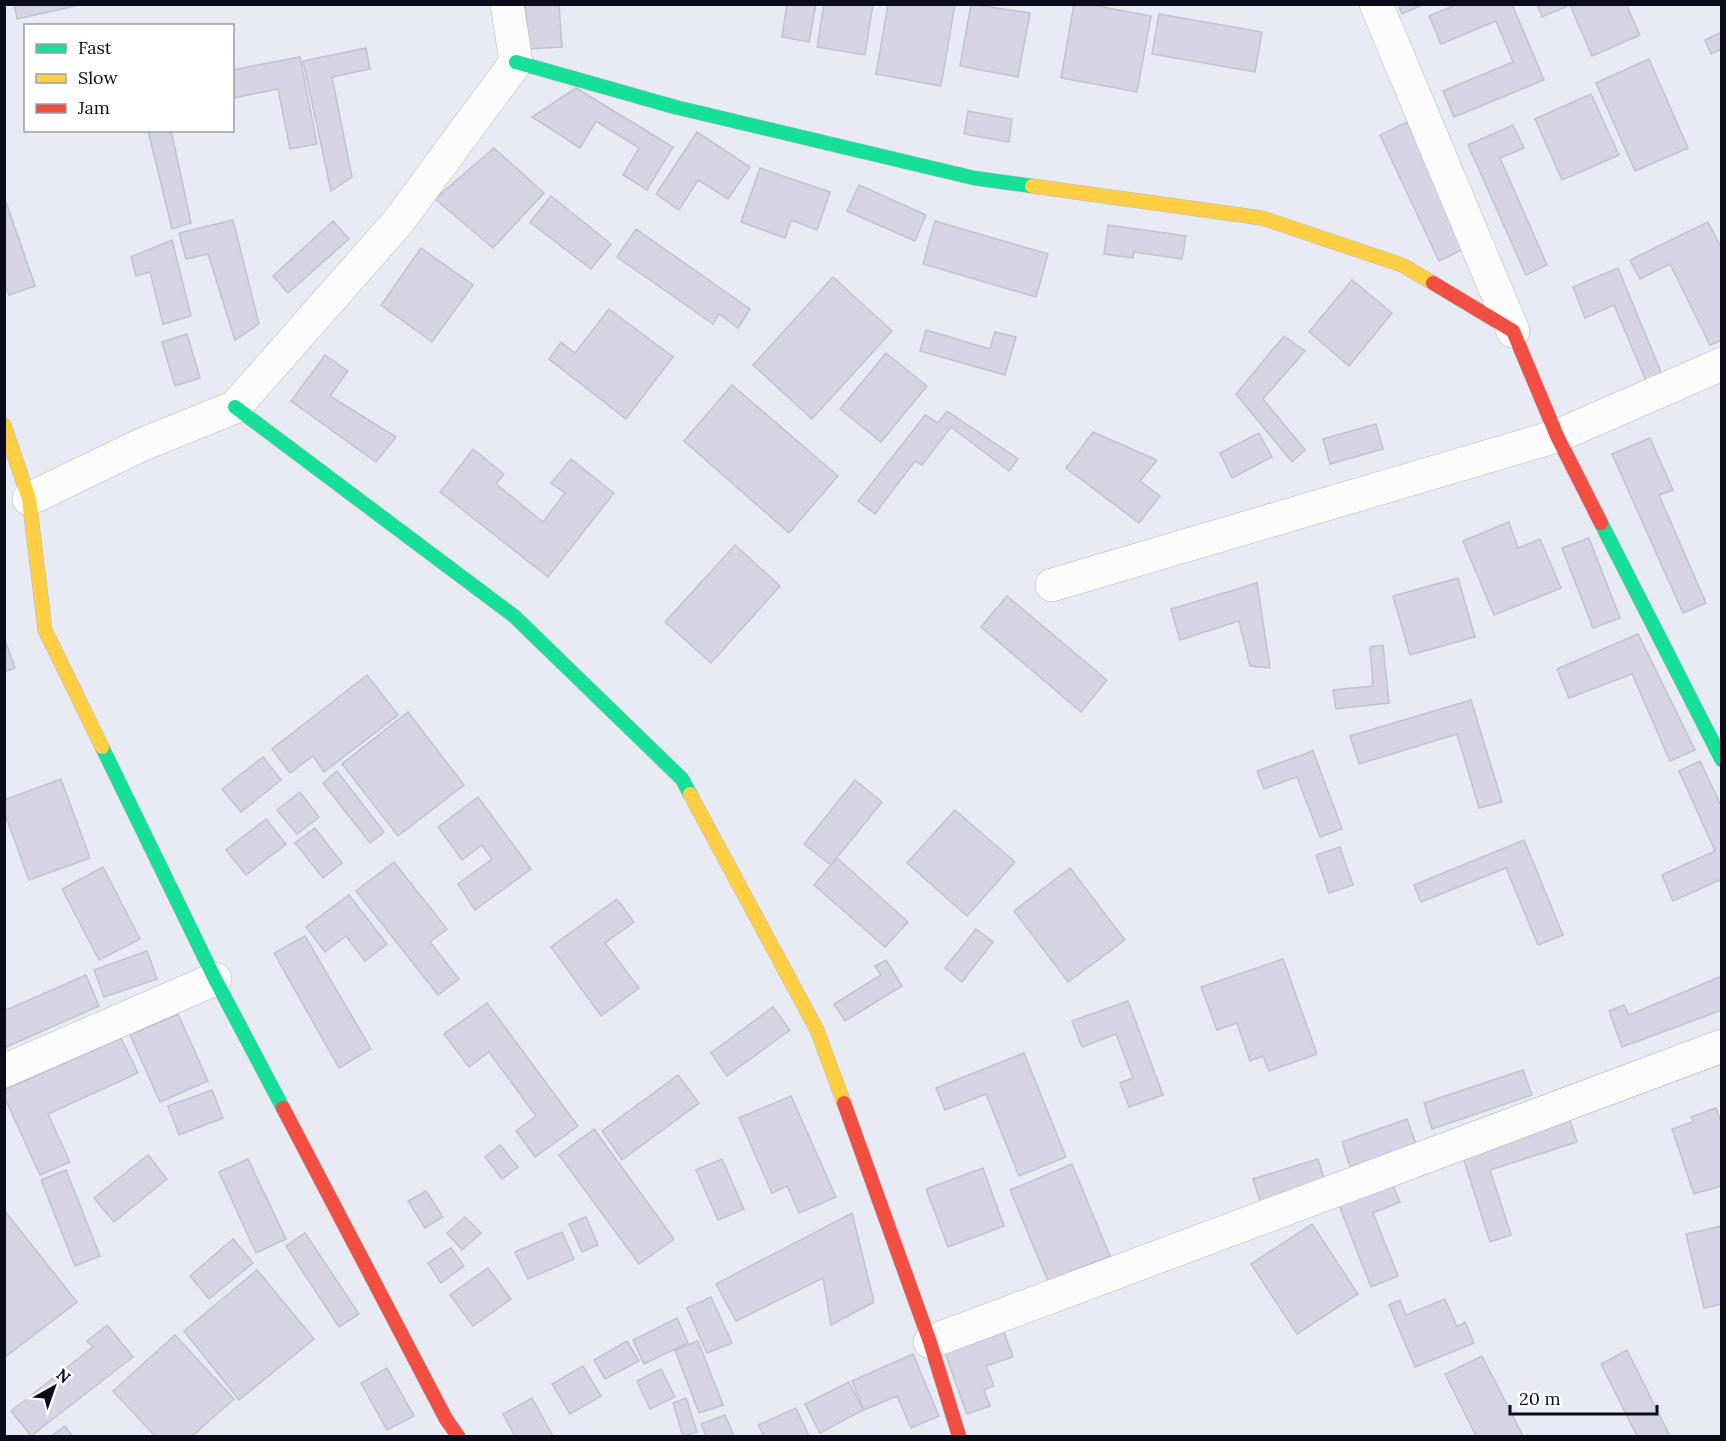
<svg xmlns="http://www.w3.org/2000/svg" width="1726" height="1441" viewBox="0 0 1726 1441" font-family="Lora,serif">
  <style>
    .building { fill: #d7d4e5; stroke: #c3c2ce; stroke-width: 1.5 }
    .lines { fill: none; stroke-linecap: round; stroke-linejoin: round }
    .street-casing { stroke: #b5b7c4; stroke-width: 34 }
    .fast-casing { stroke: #b5b7c4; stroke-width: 15 }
    .slow-casing { stroke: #b5b7c4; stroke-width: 15 }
    .jam-casing { stroke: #b5b7c4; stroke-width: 15 }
    .street { stroke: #fcfcfd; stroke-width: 33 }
    .fast { stroke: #16e098; stroke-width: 14 }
    .slow { stroke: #ffcf43; stroke-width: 14 }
    .jam { stroke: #f24e42; stroke-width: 14 }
  </style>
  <rect width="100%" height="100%" fill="#e8eaf4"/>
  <!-- building -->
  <g class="building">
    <polygon points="14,4 83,4 17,19"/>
    <polygon points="525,4 559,4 562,47 529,49"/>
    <polygon points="787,4 816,4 809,42 782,37"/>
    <polygon points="824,4 873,4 865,55 817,47"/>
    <polygon points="888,4 955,4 941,86 876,74"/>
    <polygon points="971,4 1030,13 1018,77 960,66"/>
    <polygon points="1074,4 1087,4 1151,16 1137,92 1061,78"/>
    <polygon points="1398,4 1424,4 1402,14"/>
    <polygon points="1458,4 1512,4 1544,80 1454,117 1443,91 1513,62 1496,21 1441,44 1429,16"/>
    <polygon points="1537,4 1626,4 1640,35 1592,56 1570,5 1542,17"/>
    <polygon points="1159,14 1262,32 1255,72 1152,54"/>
    <polygon points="1722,32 1722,49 1711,54 1705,40"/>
    <polygon points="366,48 370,69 332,77 352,177 331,191 303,61"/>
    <polygon points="300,57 317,144 290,149 278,89 233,98 232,70"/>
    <polygon points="1649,59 1688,148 1635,171 1596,83"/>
    <polygon points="576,88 673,147 647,190 623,175 639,148 596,121 580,148 532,117"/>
    <polygon points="1591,94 1619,155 1562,180 1535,119"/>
    <polygon points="968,111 1012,119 1009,142 964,134"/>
    <polygon points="1407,122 1466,248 1439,261 1380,135"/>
    <polygon points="1513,125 1524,148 1500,158 1547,265 1526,275 1468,145"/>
    <polygon points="148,130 171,130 191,223 172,229"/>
    <polygon points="697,132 750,167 728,199 698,180 679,210 656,194"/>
    <polygon points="494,148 544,193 493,248 435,199"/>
    <polygon points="760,168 830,192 817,230 791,220 785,238 741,222"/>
    <polygon points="859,185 926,215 915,241 847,211"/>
    <polygon points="4,196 35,286 9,295 4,282"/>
    <polygon points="551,196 611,244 591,269 530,222"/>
    <polygon points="233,220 259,324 235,340 208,254 186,259 179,233"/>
    <polygon points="333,221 349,239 288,293 273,276"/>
    <polygon points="935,221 1048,254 1036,297 923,264"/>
    <polygon points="1708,222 1722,249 1722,340 1710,345 1670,264 1640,279 1630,260"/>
    <polygon points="1108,225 1186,236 1182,259 1134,252 1133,258 1104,254"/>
    <polygon points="636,229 750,309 738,328 719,314 713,324 617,257"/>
    <polygon points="172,240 191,316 163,324 150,272 136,276 131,257"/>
    <polygon points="421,248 473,285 432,342 381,305"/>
    <polygon points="1618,268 1663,377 1647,383 1614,305 1585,318 1573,287"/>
    <polygon points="833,277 892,331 812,419 753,365"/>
    <polygon points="1352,280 1392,313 1349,366 1309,332"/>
    <polygon points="609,309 673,357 626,419 549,359 561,342 575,353"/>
    <polygon points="926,330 990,349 995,332 1016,337 1005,375 920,351"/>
    <polygon points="187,334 200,378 175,386 162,342"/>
    <polygon points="1284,336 1305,351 1263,399 1305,450 1292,462 1236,394"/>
    <polygon points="886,353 927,386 881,442 840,409"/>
    <polygon points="325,355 348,371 330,396 396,437 376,462 291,401"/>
    <polygon points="732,385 838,476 789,533 684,441"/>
    <polygon points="947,411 1018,459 1009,471 951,427 922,465 915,461 875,514 858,501 925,415 938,423"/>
    <polygon points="1376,424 1383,449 1330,464 1323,439"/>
    <polygon points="1093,432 1157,460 1140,481 1160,496 1139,523 1066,468"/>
    <polygon points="1259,433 1272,457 1232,478 1220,453"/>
    <polygon points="1650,438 1673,490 1659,495 1706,603 1683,613 1612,454"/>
    <polygon points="473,449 504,474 496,484 543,522 565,493 551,483 571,459 614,493 548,577 440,492"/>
    <polygon points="1509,522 1518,548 1540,539 1561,588 1494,615 1463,541"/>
    <polygon points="1589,538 1620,618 1593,628 1562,548"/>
    <polygon points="735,545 780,586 711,663 665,622"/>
    <polygon points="1458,578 1475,637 1410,655 1393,596"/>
    <polygon points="1257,583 1270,668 1250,666 1239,621 1180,640 1171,609"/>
    <polygon points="1007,596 1107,680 1081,712 981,627"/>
    <polygon points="1638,634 1695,750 1670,761 1632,674 1569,698 1557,669"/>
    <polygon points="4,637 15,668 4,672"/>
    <polygon points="1383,645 1389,703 1336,709 1333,690 1373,686 1370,647"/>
    <polygon points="367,675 398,715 324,772 313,756 290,773 272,749"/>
    <polygon points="1471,700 1502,802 1479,808 1457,734 1359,764 1350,736"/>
    <polygon points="408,712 464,785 398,836 342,764"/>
    <polygon points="1313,751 1342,829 1320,837 1297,777 1264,789 1257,771"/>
    <polygon points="263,757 281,780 241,812 222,789"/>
    <polygon points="1700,761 1722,808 1722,879 1673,901 1662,875 1715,851 1679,771"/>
    <polygon points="337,771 384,832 370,843 323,783"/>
    <polygon points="61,779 90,858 29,880 4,811 4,800"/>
    <polygon points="855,780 882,802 831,865 804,844"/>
    <polygon points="300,792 319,817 297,834 277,810"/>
    <polygon points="478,797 531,869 475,910 458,884 492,859 482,845 462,860 438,827"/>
    <polygon points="955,810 1015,862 967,916 907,863"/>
    <polygon points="266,819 286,844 246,875 226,850"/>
    <polygon points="315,828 342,863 323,878 295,843"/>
    <polygon points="1524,840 1563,935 1538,945 1506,868 1421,902 1414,885"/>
    <polygon points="1340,847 1353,885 1329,893 1316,855"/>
    <polygon points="837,858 908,922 885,947 814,885"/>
    <polygon points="394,862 447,929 430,942 459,979 438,995 356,891"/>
    <polygon points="103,867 140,939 99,960 62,889"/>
    <polygon points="1070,868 1125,940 1068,982 1014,911"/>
    <polygon points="349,895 387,944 365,961 346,936 325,952 306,927"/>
    <polygon points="617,899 634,922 605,943 639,988 601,1016 551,947"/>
    <polygon points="976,929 993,942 962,982 945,968"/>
    <polygon points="305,936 371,1049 339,1068 274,953"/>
    <polygon points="147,951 157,979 104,997 94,970"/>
    <polygon points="1283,959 1317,1054 1269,1071 1263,1056 1250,1061 1237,1023 1217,1030 1201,987"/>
    <polygon points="886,960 902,986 845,1021 834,1004 881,975 875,966"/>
    <polygon points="86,975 99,1006 4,1048 4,1011"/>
    <polygon points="1722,976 1722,1010 1622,1047 1609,1011 1624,1005 1629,1015"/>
    <polygon points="1128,1001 1163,1095 1129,1107 1120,1083 1133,1078 1116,1034 1082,1047 1072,1021"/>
    <polygon points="487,1003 578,1126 535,1157 516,1131 536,1116 489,1052 469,1067 444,1034"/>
    <polygon points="773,1007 790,1030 727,1076 711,1053"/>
    <polygon points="178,1014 208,1081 160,1102 130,1035"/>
    <polygon points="121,1038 138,1073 48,1114 70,1162 40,1175 4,1096 4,1090"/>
    <polygon points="1024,1053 1066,1157 1019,1176 986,1094 945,1110 936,1088"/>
    <polygon points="1523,1070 1532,1095 1432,1129 1424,1103"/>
    <polygon points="678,1075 699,1103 622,1160 602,1131"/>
    <polygon points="212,1090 223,1118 179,1135 168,1106"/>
    <polygon points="791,1096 836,1197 799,1213 787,1186 772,1193 739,1118"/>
    <polygon points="1716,1108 1722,1124 1722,1186 1694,1194 1672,1129 1693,1122 1691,1117"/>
    <polygon points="1407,1119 1416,1144 1350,1167 1342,1142"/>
    <polygon points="1570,1120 1577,1142 1490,1170 1511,1235 1490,1242 1462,1154"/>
    <polygon points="594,1129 674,1239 639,1264 559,1155"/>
    <polygon points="500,1145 518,1167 502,1179 485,1157"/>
    <polygon points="148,1155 167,1179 114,1222 94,1198"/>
    <polygon points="248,1159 286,1239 256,1253 219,1172"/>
    <polygon points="722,1159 744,1209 718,1220 696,1170"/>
    <polygon points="1318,1159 1326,1186 1262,1207 1253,1179"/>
    <polygon points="1072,1164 1110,1256 1048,1281 1010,1190"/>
    <polygon points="983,1168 1004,1226 948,1247 926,1189"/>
    <polygon points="66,1170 100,1256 75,1266 41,1180"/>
    <polygon points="1390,1179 1400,1202 1373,1213 1398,1276 1371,1287 1337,1200"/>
    <polygon points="426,1191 443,1217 425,1228 408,1201"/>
    <polygon points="4,1210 77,1302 4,1358"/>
    <polygon points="852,1213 874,1302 831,1325 823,1278 736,1321 716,1284"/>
    <polygon points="465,1217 481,1233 462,1250 447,1233"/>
    <polygon points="586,1217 598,1245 582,1252 569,1224"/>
    <polygon points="1312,1224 1358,1294 1297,1334 1251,1264"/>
    <polygon points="1722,1226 1722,1304 1704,1308 1686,1234"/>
    <polygon points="562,1232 574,1259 528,1279 515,1252"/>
    <polygon points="305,1233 359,1314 339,1327 286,1246"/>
    <polygon points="233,1239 253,1263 209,1299 190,1276"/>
    <polygon points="451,1248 464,1266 441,1283 428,1263"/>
    <polygon points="488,1268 511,1299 473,1326 450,1295"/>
    <polygon points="257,1270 314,1339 239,1400 184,1331"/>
    <polygon points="711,1297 732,1343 707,1353 687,1308"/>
    <polygon points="1445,1299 1457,1327 1465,1322 1474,1343 1415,1367 1389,1305 1400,1300 1406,1315"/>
    <polygon points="677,1318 688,1343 644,1364 633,1340"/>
    <polygon points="107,1325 133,1357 31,1436 11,1411 93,1347 87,1341"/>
    <polygon points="1004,1332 1013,1357 986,1366 994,1386 984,1390 990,1406 967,1414 945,1353"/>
    <polygon points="175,1335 234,1399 192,1436 155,1436 113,1391"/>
    <polygon points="627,1341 639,1361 605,1379 594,1360"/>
    <polygon points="698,1341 723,1405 699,1413 675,1350"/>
    <polygon points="1627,1350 1670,1436 1637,1436 1601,1364"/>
    <polygon points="913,1354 939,1416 911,1428 897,1396 864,1410 852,1381"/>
    <polygon points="1482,1356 1523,1436 1476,1436 1445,1374"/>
    <polygon points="583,1366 601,1396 570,1414 552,1384"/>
    <polygon points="387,1368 414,1416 387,1430 361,1383"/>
    <polygon points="661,1369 675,1397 650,1409 637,1381"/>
    <polygon points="849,1382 863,1410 820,1433 805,1404"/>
    <polygon points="532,1398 553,1436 515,1436 503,1414"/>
    <polygon points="686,1398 697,1432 683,1436 673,1403"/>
    <polygon points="796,1408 809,1436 764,1436 758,1425"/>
    <polygon points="725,1415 734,1436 706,1436 701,1424"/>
    <polygon points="65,1426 72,1436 51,1436"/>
  </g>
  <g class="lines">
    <defs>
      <g id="street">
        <polyline points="1376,4 1513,331"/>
        <polyline points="29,499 141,445 235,407 398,222 516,62 507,4"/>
        <polyline points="1052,585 1557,436 1722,364"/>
        <polyline points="4,1071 215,979"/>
        <polyline points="930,1342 1722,1046"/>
      </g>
      <g id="fast">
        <polyline points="516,62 675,107 974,178 1032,186"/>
        <polyline points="235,407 514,616 682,779 690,794"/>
        <polyline points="1601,523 1722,760"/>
        <polyline points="102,747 215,979 283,1108"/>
      </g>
      <g id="slow">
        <polyline points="1032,186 1262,218 1402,265 1433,283"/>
        <polyline points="4,425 29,499 45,630 102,747"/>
        <polyline points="690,794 817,1030 844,1103"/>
      </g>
      <g id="jam">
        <polyline points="1433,283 1513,331 1557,436 1601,523"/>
        <polyline points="844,1103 930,1342 959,1436"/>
        <polyline points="283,1108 446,1419 458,1436"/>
      </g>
    </defs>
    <!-- street casing -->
    <use href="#street" class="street-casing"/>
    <!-- fast casing -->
    <use href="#fast" class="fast-casing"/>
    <!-- slow casing -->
    <use href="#slow" class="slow-casing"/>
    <!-- jam casing -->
    <use href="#jam" class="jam-casing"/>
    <!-- street -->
    <use href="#street" class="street"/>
    <!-- fast -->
    <use href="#fast" class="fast"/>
    <!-- slow -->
    <use href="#slow" class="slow"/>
    <!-- jam -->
    <use href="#jam" class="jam"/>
  </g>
  <!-- border -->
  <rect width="1726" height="1441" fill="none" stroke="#0b0c1b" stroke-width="12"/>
  <!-- legend -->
  <rect x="24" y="24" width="210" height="108" fill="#ffffff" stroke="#9d9ea4" stroke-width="1.5"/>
  <rect x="36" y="44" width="30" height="9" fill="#16e098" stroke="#9d9ea4" stroke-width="1.5"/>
  <text x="78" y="54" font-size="18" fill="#0b0c1b">Fast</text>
  <rect x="36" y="74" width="30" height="9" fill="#ffcf43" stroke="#9d9ea4" stroke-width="1.5"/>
  <text x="78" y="84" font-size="18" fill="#0b0c1b">Slow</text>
  <rect x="36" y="104" width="30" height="9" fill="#f24e42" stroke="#9d9ea4" stroke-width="1.5"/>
  <text x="78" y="114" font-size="18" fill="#0b0c1b">Jam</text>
  <!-- north arrow -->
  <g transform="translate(54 1387) rotate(40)" stroke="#ffffff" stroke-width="4.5" paint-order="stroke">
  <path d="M0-4.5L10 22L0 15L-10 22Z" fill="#0b0c1b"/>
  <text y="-9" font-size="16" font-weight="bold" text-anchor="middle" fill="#0b0c1b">N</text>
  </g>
  <!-- scale -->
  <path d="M1510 1405v9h147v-9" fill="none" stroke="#0b0c1b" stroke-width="3"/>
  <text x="1519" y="1405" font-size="18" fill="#0b0c1b" stroke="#ffffff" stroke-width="4.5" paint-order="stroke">20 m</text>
</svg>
